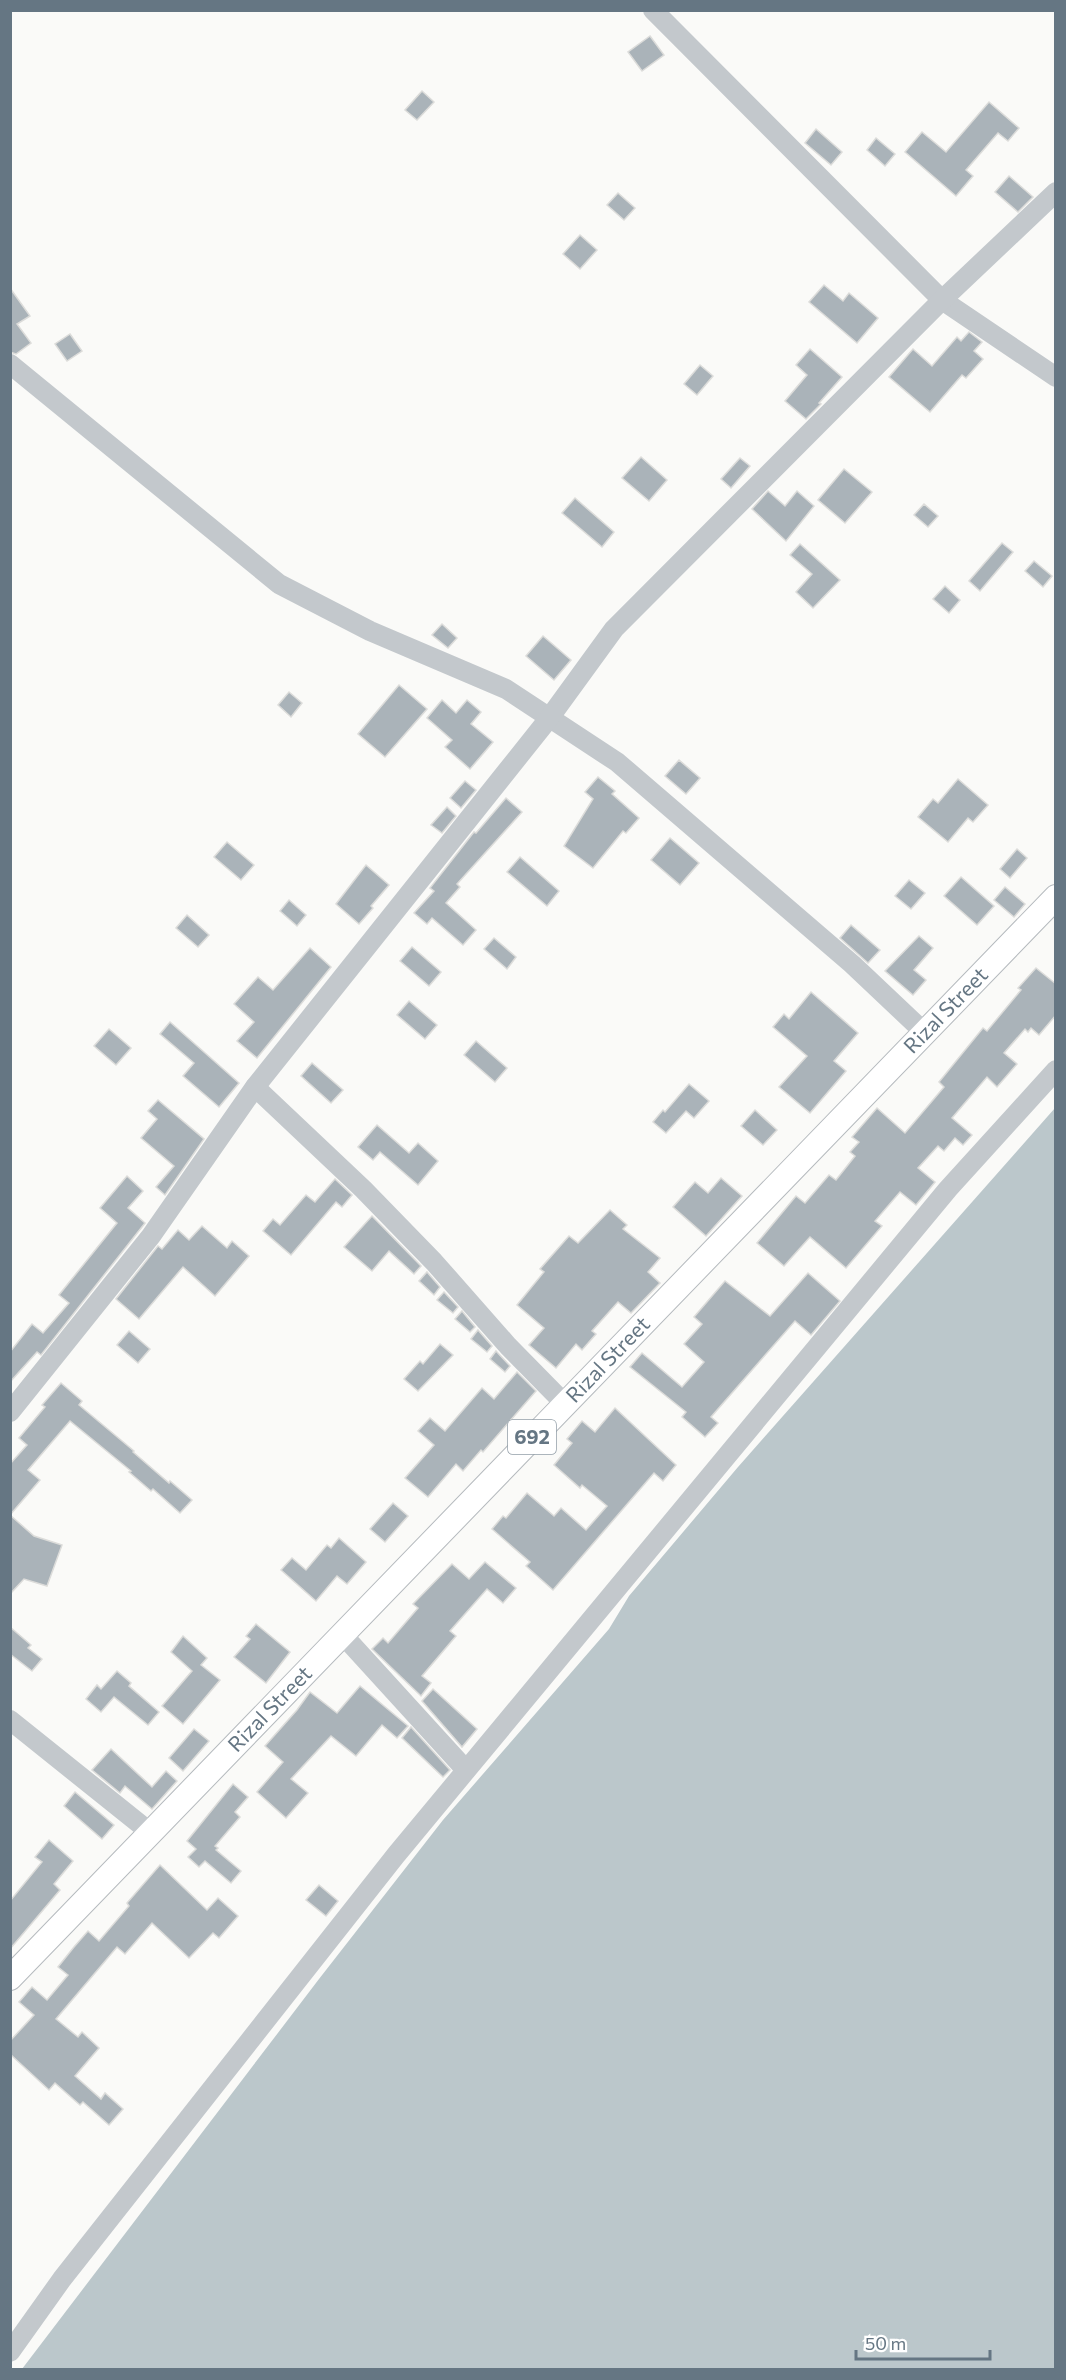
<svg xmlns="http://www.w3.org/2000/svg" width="1066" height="2380" viewBox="0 0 1066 2380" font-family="Commissioner,sans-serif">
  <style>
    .water { fill: #bbc7cb }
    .building { fill: #aab3b9; stroke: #dcdcda; stroke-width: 1.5 }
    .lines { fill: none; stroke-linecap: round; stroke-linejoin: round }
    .major-casing { stroke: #b5babe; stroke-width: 26 }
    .minor { stroke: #c3c8cc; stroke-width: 20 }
    .major { stroke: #fff; stroke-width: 24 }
    .labels { text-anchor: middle; stroke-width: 6; stroke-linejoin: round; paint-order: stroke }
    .shield { fill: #fff; stroke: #939fa8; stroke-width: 1.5 }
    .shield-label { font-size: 20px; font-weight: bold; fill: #657683 }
    .street-label { font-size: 21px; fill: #657683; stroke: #fff }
  </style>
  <rect width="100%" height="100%" fill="#fafaf8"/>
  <!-- water -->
  <polygon class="water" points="1055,1108 1055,2369 22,2369 319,1979 443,1820 609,1629 629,1596 738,1467"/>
  <!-- building -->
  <g class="building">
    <polygon points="650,36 664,55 642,71 628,52"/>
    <polygon points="422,91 434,102 417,120 405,110"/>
    <polygon points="989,102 1019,128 1008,141 998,133 966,170 973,176 956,196 905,152 922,132 946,152"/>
    <polygon points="816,129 842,152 831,165 805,143"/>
    <polygon points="876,138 895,154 885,166 867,150"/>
    <polygon points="1009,176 1033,197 1018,212 995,192"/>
    <polygon points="618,193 635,208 624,220 607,205"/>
    <polygon points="580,235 597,250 580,269 563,254"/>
    <polygon points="824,285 843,301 849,293 878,318 857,343 809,302"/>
    <polygon points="10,288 30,316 17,324 31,343 16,354 10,352"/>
    <polygon points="969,332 982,342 974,351 983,359 966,378 962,375 930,412 889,377 913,349 932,366 957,337 961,341"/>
    <polygon points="70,334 82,351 67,361 55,344"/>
    <polygon points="810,349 842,377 819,403 821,404 806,419 785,401 807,375 796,365"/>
    <polygon points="700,365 713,376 697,395 684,384"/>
    <polygon points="641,457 667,480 649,501 622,478"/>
    <polygon points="740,458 750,466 731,488 721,479"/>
    <polygon points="844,469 872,492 845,523 818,500"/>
    <polygon points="768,491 785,506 797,491 814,506 786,541 752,509"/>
    <polygon points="575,498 614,532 602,547 562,513"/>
    <polygon points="924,504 938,516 928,527 914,515"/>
    <polygon points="1002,543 1013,552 980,591 969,581"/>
    <polygon points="800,544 840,580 813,608 796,592 812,574 790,555"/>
    <polygon points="1034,561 1052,576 1043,587 1025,571"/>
    <polygon points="945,586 960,600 949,613 933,599"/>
    <polygon points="442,624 457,638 448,648 432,635"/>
    <polygon points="543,636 571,660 554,680 526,656"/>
    <polygon points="399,685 427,709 385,757 358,734"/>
    <polygon points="289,692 302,703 291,717 278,705"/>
    <polygon points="442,700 456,713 467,700 481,712 471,724 493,742 470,769 445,747 452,740 427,718"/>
    <polygon points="679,760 700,778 686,794 665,776"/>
    <polygon points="598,777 615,791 612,794 639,818 626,833 623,831 593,868 564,846 593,799 585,792"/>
    <polygon points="958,779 988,805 973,822 968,818 948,842 918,817 933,799 938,803"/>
    <polygon points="465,781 476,790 461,808 450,798"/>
    <polygon points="506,798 522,812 457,884 460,887 446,903 476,930 463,945 432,918 427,924 414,913 434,891 430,888 474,832 476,833"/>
    <polygon points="447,807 456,816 442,833 431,825"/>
    <polygon points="670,838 699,863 680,885 651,860"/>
    <polygon points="227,842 254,865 241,880 214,857"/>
    <polygon points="1017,849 1027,858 1010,878 1000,869"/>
    <polygon points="520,857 559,891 547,906 507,872"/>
    <polygon points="366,865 389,885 371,906 373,908 359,924 336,904"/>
    <polygon points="961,877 994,906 977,925 944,896"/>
    <polygon points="909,880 925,893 911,909 895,896"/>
    <polygon points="1005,887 1025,904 1014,917 994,900"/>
    <polygon points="289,900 306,915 297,926 280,911"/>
    <polygon points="187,915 209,935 198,947 176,928"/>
    <polygon points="851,925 880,950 868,963 840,938"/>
    <polygon points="919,936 933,948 914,970 926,980 913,995 885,971"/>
    <polygon points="494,938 516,957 507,969 484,949"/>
    <polygon points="412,947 441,972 429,986 400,961"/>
    <polygon points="310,948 331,967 257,1058 237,1041 254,1022 234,1004 258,977 273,990"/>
    <polygon points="1036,968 1056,984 1056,1015 1039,1035 1031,1028 1028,1032 1025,1029 1004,1053 1017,1064 997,1087 987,1077 952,1118 972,1135 963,1145 955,1138 944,1151 938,1146 918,1168 935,1182 916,1205 900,1192 875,1221 882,1226 846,1268 810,1237 784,1266 757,1243 796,1196 805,1203 829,1175 836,1180 855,1156 850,1152 859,1142 852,1137 877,1108 905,1133 944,1087 939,1082 983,1028 987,1031 1021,990 1018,988"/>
    <polygon points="811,992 858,1033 834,1061 846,1071 810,1113 779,1087 807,1056 773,1027 784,1014 789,1019"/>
    <polygon points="409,1001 437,1025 425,1039 397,1015"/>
    <polygon points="170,1022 239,1083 219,1107 183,1076 194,1063 160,1034"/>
    <polygon points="109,1029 131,1048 116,1065 94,1046"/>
    <polygon points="476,1041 507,1068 495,1082 464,1055"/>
    <polygon points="312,1063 343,1090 331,1103 301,1076"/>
    <polygon points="689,1084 709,1101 694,1118 686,1111 666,1133 653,1122 663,1110 665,1112"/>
    <polygon points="158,1100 204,1139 165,1195 156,1187 174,1166 141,1138 157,1119 148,1111"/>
    <polygon points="755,1110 777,1130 763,1145 741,1126"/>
    <polygon points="377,1125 409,1153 418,1143 438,1161 418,1185 380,1152 373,1160 358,1147"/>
    <polygon points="127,1176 143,1191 128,1208 145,1223 41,1355 37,1352 10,1382 10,1352 32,1324 43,1333 69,1303 59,1295 117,1223 100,1208"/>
    <polygon points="721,1178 742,1196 706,1236 673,1207 695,1182 708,1193"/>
    <polygon points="335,1179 352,1195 342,1207 336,1202 291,1255 263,1231 273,1219 280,1225 306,1195 315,1202"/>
    <polygon points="610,1210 627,1225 623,1229 660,1258 648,1272 660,1283 631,1313 618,1302 592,1331 596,1334 582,1350 576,1344 556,1368 529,1345 544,1328 517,1305 544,1272 540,1269 569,1236 578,1243"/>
    <polygon points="372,1216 421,1266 414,1274 389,1251 372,1271 344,1247"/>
    <polygon points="202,1226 227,1248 232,1241 249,1256 215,1296 183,1267 139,1319 116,1299 158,1246 162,1249 178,1230 189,1240"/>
    <polygon points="427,1272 440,1287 434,1295 419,1281"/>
    <polygon points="808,1273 840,1301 811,1335 795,1321 711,1417 718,1423 705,1437 682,1417 686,1412 630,1367 642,1353 682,1387 704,1362 684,1344 702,1324 694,1317 725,1281 770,1316"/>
    <polygon points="444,1292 458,1307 453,1313 437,1300"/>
    <polygon points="462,1311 475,1327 470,1332 455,1319"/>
    <polygon points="478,1330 492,1346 487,1352 471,1339"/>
    <polygon points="129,1331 150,1349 138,1363 117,1345"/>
    <polygon points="440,1344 453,1355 418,1391 404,1379 420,1361 423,1364"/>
    <polygon points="496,1351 510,1366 505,1372 490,1359"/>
    <polygon points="517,1372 536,1391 483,1452 481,1450 463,1471 456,1464 428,1497 405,1478 434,1445 418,1431 430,1418 445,1431 482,1388 494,1399"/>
    <polygon points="61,1383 82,1401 79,1405 134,1451 133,1452 169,1483 170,1481 192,1500 180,1513 153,1489 151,1491 129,1472 131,1471 70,1421 28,1470 40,1480 10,1515 10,1464 27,1445 19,1438 45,1407 42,1405"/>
    <polygon points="615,1408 676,1465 663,1481 654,1473 553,1590 526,1566 530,1562 492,1529 503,1516 506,1518 527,1493 554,1516 561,1508 586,1530 607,1506 582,1485 580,1488 554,1465 572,1443 567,1439 582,1421 595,1432"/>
    <polygon points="393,1503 408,1516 385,1542 370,1529"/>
    <polygon points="10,1515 34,1536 62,1545 47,1586 24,1579 10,1594"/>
    <polygon points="339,1538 366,1562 347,1584 337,1576 316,1601 281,1570 292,1558 306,1570 327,1545 331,1548"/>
    <polygon points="485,1562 516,1588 503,1603 487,1589 450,1631 456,1636 422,1676 431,1683 421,1696 372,1649 383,1638 388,1643 418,1608 413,1604 452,1564 469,1579"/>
    <polygon points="256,1624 290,1652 266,1683 234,1657 250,1639 246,1636"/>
    <polygon points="10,1627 31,1645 28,1648 42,1659 32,1671 10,1654"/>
    <polygon points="183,1636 207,1658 201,1665 220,1680 183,1724 162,1706 192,1671 171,1652"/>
    <polygon points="117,1671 131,1683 129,1686 159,1712 148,1725 114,1697 101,1712 86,1699 97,1685 101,1689"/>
    <polygon points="360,1686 408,1726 397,1738 382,1725 356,1756 331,1736 291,1779 308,1793 286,1818 257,1792 283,1762 265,1746 297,1710 310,1692 337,1713"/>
    <polygon points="433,1689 477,1729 462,1747 422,1701"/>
    <polygon points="411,1727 450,1770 443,1777 402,1738"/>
    <polygon points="194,1729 209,1741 183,1771 169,1758"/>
    <polygon points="111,1749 152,1787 166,1771 177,1781 152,1809 125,1786 120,1793 92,1770"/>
    <polygon points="233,1784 248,1797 235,1812 240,1817 215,1846 218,1848 216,1850 241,1871 231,1883 205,1861 199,1867 188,1857 196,1849 187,1841"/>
    <polygon points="75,1792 114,1825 102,1839 64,1806"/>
    <polygon points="49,1840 73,1861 54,1884 60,1890 10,1949 10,1901 42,1862 35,1857"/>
    <polygon points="160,1865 207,1910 218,1898 238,1916 219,1938 213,1933 189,1958 152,1923 125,1954 117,1947 56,2019 78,2037 82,2032 99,2048 75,2076 101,2099 105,2093 123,2109 109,2125 83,2102 80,2105 55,2083 49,2090 10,2054 10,2041 34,2015 19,2002 32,1987 47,2000 68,1975 58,1967 74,1947 88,1931 99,1941 129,1906 127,1903"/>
    <polygon points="319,1885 338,1901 326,1916 306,1900"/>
  </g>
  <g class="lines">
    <defs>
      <g id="major">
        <path id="s1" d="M10,1978l1046,-1081"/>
      </g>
    </defs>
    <!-- major casing -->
    <use href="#major" class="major-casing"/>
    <!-- minor -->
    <g class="minor">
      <polyline points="653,10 942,300 1056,377"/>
      <polyline points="10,364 279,584 370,631 506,689 617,762 852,964 925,1033"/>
      <polyline points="255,1087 363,1189 434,1262 508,1346 564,1403"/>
      <polyline points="10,1412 151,1236 255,1087 550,717 614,629 942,300 1056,192"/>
      <polyline points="342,1634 466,1770"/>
      <polyline points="10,1720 151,1833"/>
      <polyline points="10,2352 62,2279 396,1855 948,1189 1056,1070"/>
    </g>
    <!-- major -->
    <use href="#major" class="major"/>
  </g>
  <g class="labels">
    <!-- shield labels -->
    <rect class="shield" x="508" y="1420" width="48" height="34" rx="4.5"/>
    <g class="shield-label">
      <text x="532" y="1444">692</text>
    </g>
    <!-- street labels -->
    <g class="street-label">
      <text dy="7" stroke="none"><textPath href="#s1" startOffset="1346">Rizal Street</textPath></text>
      <text dy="7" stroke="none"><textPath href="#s1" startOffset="860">Rizal Street</textPath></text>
      <text dy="7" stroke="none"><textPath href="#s1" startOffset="374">Rizal Street</textPath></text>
    </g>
  </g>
  <!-- border -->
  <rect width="1066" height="2380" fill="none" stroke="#657683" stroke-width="24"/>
  <!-- scale -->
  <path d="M856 2350v9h134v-9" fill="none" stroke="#657683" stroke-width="3"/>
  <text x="865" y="2350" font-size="18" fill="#657683" stroke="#ffffff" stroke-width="4.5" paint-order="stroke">50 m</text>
</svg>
